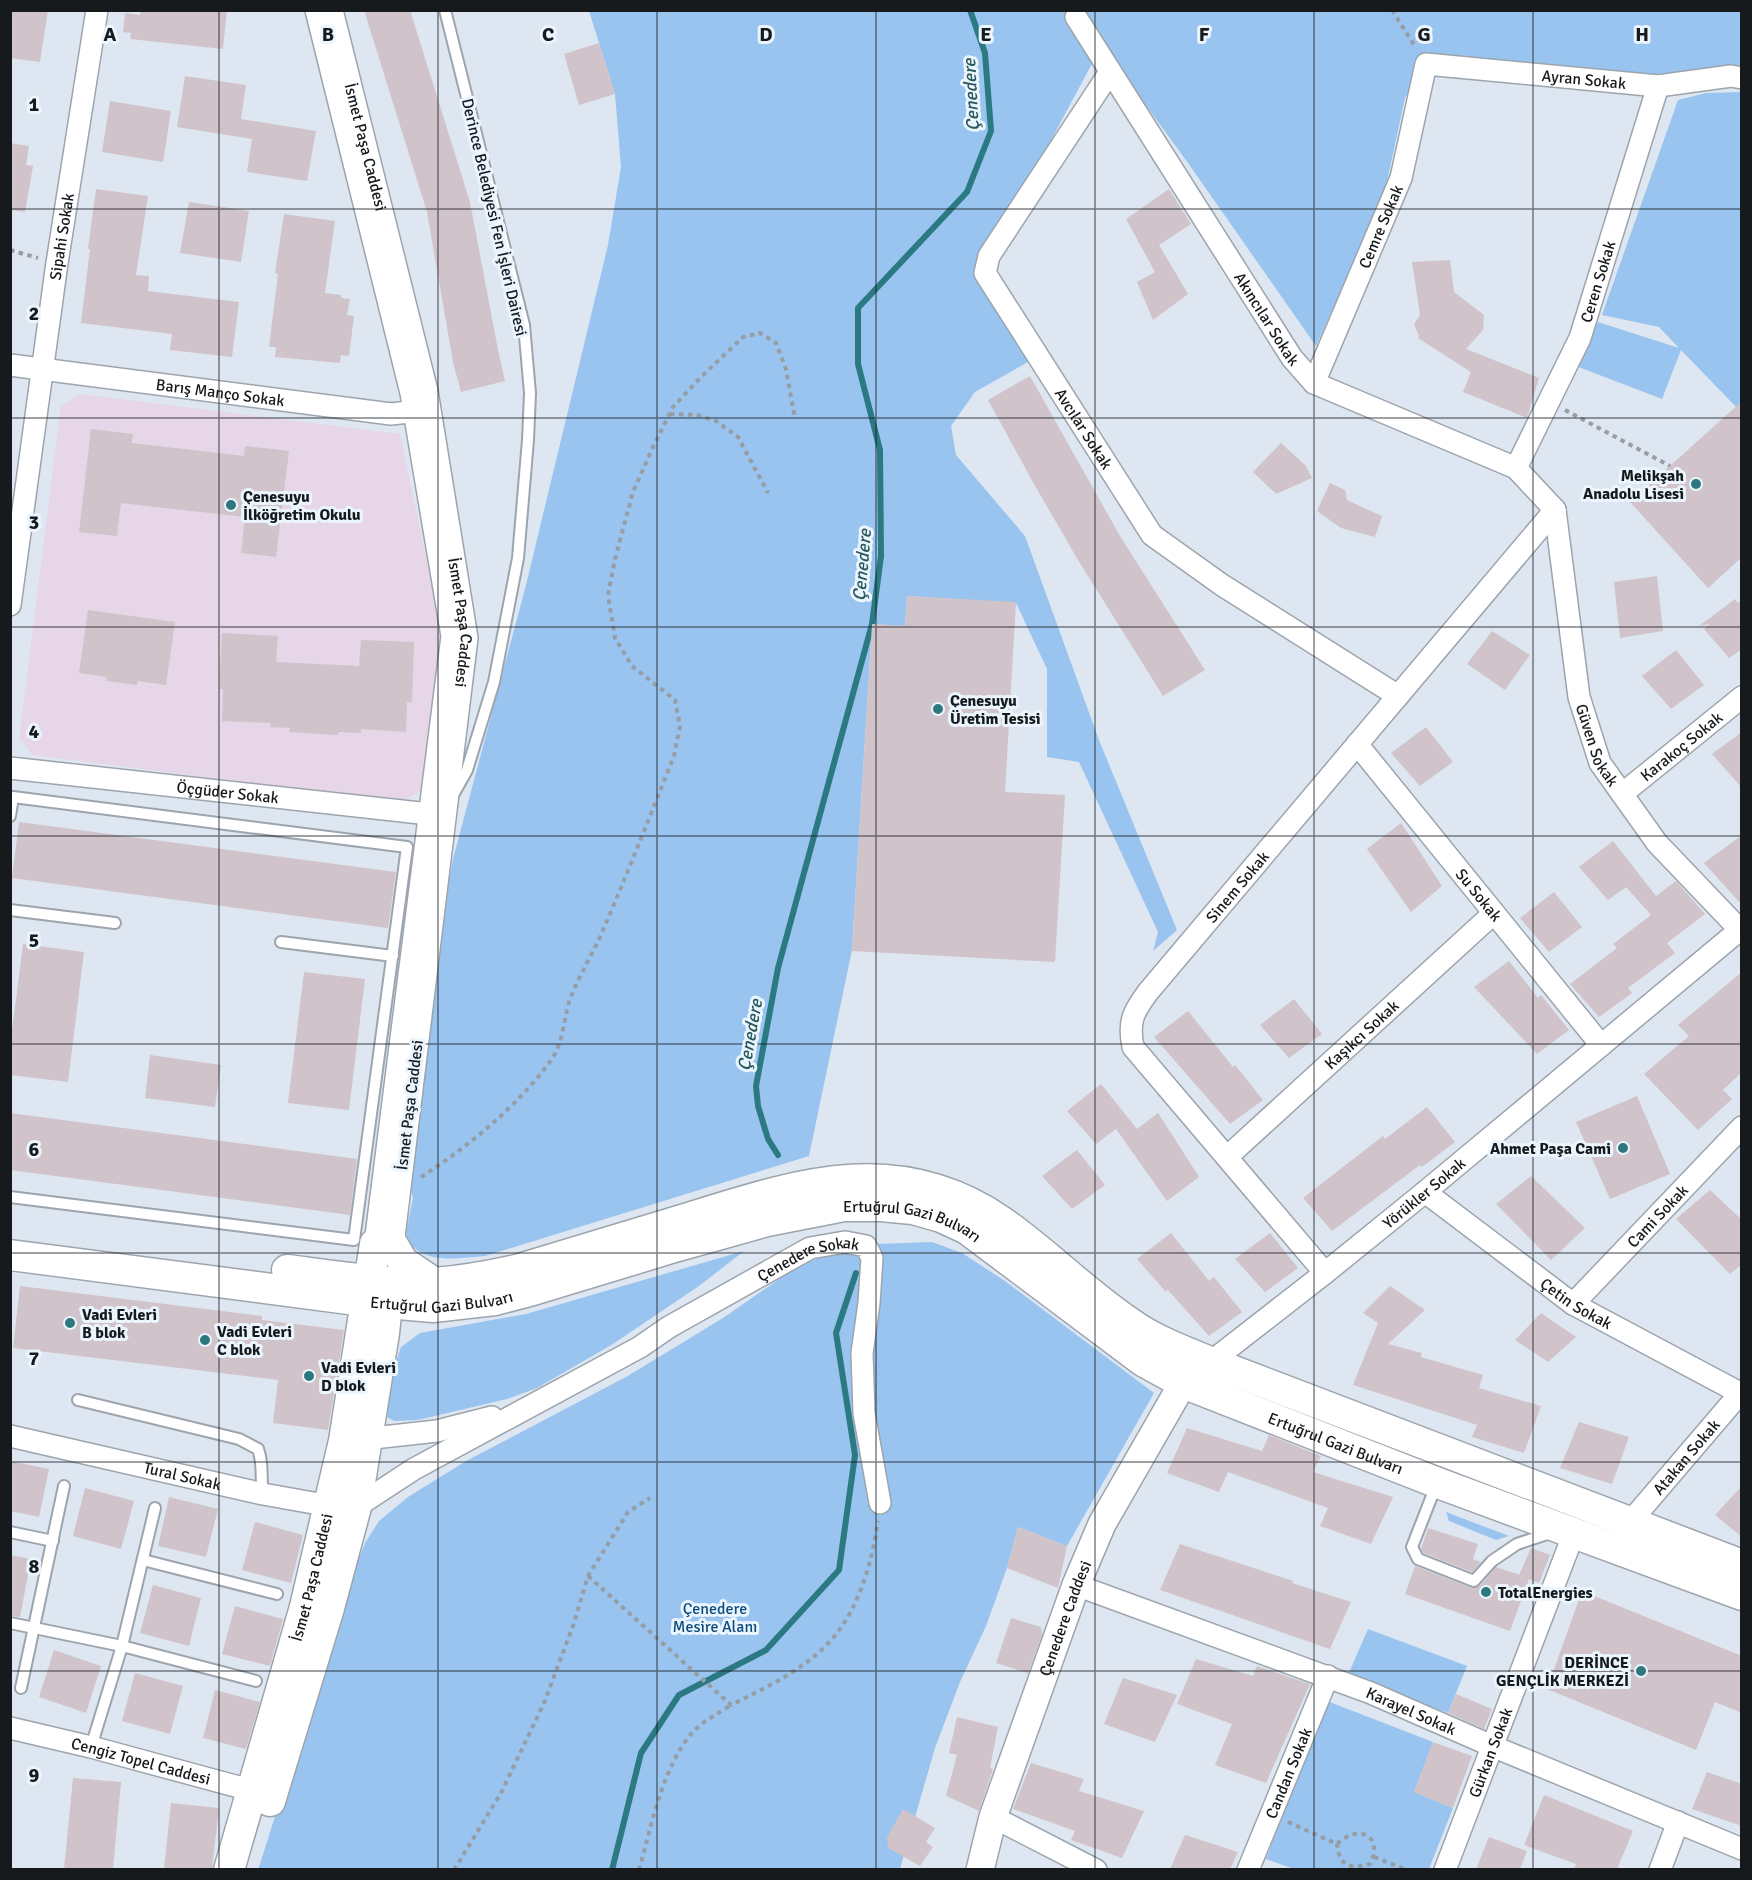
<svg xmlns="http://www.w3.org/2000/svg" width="1752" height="1880" viewBox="0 0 1752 1880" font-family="Signika,sans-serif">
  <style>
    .education { fill: #e7d6e8 }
    .green { fill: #98c4ef }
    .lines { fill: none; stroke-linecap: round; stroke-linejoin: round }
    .stream { stroke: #2b7982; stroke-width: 6 }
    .building { fill: #d0c3c9 }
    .service-casing { stroke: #9ca4ad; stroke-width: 14 }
    .minor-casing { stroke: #9ca4ad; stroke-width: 24 }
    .tertiary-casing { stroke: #9ca4ad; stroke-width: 30 }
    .secondary-casing { stroke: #9ca4ad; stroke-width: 33 }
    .path { stroke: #969da5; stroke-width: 4; stroke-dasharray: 4.5 4.5; stroke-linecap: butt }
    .service { stroke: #fff; stroke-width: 10 }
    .minor { stroke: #fff; stroke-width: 21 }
    .tertiary { stroke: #fff; stroke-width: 27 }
    .secondary { stroke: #fff; stroke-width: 30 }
    .grid { fill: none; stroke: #171a1d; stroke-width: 1.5; stroke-opacity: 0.55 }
    .poi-dot { fill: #2e777e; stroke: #ebf5fe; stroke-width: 2 }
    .labels { text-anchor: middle; stroke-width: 6; stroke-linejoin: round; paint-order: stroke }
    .street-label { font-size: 16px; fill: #171a1d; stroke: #ebf5fe }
    .poi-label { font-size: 16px; font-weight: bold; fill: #171a1d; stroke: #ebf5fe; text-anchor: start }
    .park-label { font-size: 16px; fill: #0c4b7d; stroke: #ebf5fe }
    .water-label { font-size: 18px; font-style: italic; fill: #28575c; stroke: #ebf5fe }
    .grid-label { font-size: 20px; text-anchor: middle; font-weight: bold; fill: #171a1d; stroke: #ebf5fe; stroke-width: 6; stroke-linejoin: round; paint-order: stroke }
  </style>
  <rect width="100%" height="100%" fill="#dee7f1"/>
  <!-- education -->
  <polygon class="education" points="81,394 400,434 443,638 429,787 400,802 32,755 19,737 61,406"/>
  <!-- green -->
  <g class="green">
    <path d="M589,11h1152v67l-83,8 -232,-22 -21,34 -20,93 -69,155 -128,-183 -86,-118 -113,211 -9,29 48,77 -53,30 -24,34 5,29 69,81 74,204 78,190 -24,21 5,-19 -79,-170 -32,-5v-88l-31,-66 -109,-7 -2,30 -33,-2 -20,326 -43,206 -324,100c-28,2 -59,9 -79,-16l1,-13 6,-29 -7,-26 26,-205 21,-108 73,-274 82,-340 13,-78 -6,-73z"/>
    <polygon points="1741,92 1741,412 1681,350 1662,399 1576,366 1598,322 1679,348 1659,327 1602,315 1678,100 1706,93"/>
    <polygon points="932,1242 962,1253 1005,1281 1154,1393 1067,1546 1018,1527 1007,1568 986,1626 960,1682 935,1748 900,1869 258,1870 350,1580 365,1543 379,1521 408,1497 466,1461 626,1377 723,1318 795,1268 830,1253 875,1244"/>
    <polygon points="744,1251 699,1286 613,1344 537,1388 507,1399 418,1420 394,1421 384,1415 388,1385 401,1347 420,1333 526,1314"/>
    <polygon points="1446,1512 1509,1536 1496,1540 1449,1521"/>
    <polygon points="1368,1629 1467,1666 1448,1713 1348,1675"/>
    <polygon points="1327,1701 1433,1742 1414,1792 1453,1808 1429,1869 1294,1869 1266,1859"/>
  </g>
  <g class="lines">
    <!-- stream -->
    <g class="stream">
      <polyline points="778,1155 768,1139 758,1106 756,1086 778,968 872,624 881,556 880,450 858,364 858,308 967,192 991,131 985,53 970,10"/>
      <polyline points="612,1870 641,1753 679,1695 766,1650 839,1570 855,1455 836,1333 856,1273"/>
    </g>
  </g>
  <!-- building -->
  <g class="building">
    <polygon points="10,10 48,10 40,62 10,58"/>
    <polygon points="141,10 227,10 223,49 130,39 131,33 123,32 125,13 140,15"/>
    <polygon points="364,10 410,10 470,202 498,350 505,381 461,392 453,362 427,212"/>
    <polygon points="599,43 615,94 579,105 564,54"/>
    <polygon points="185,76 246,85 241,119 316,131 307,181 247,172 252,139 177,127"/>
    <polygon points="110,101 171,111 163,162 102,152"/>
    <polygon points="10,143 29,146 26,165 33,166 25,212 10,210"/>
    <polygon points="96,189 148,196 136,275 149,276 148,291 239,302 232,357 170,350 172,334 81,323 90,249 88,249"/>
    <polygon points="1169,189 1191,224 1159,245 1188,294 1153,320 1137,282 1155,272 1126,219"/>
    <polygon points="189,202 249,211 241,262 180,253"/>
    <polygon points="284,214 335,221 325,293 341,295 341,298 350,299 347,315 354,316 349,356 341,355 340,363 275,357 276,347 269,347 278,274 275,273"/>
    <polygon points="1450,260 1454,292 1484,315 1483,330 1466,349 1539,378 1527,418 1463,392 1471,372 1418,338 1419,336 1414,324 1420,315 1412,262"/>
    <polygon points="1030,376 1120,536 1205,670 1163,696 1078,560 1034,484 988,400"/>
    <polygon points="1742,401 1742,557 1708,588 1630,502"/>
    <polygon points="91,429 133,434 132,443 244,456 245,446 289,451 276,557 241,553 245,517 121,503 117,536 79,532"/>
    <polygon points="1281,443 1306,466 1312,478 1276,494 1253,472"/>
    <polygon points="1330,483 1345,490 1347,500 1382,516 1375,537 1341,528 1317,511"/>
    <polygon points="1657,576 1663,631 1620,638 1614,582"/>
    <polygon points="907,596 1016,602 1005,792 1065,795 1055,962 852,951 872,624 905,626"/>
    <polygon points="1735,599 1738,603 1742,600 1742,649 1729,658 1704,629 1710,624 1699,626"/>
    <polygon points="88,610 175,622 166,685 138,681 137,685 106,681 107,677 79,673"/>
    <polygon points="1492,631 1530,655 1505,690 1467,664"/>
    <polygon points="222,633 278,636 276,662 359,666 361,640 414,642 412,702 407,702 406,732 361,729 361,733 338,732 338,735 289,732 290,728 270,727 271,723 222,721 223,689 219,689"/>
    <polygon points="1676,650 1704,685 1671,709 1642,676"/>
    <polygon points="1426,727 1453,762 1420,786 1391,753"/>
    <polygon points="1742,732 1742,788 1712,754"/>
    <polygon points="19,822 396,872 388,928 12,878"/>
    <polygon points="1401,823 1442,886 1411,912 1367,849"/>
    <polygon points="1742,835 1742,905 1704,863"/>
    <polygon points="1613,841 1656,896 1676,881 1705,914 1667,943 1675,953 1628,988 1632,993 1599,1017 1570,984 1617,948 1613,944 1651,915 1626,887 1608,900 1579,867"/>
    <polygon points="1554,892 1582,927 1549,952 1520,918"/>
    <polygon points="23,944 84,952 68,1082 10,1075 10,1047"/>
    <polygon points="1509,961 1538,998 1541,995 1569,1030 1537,1054 1474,987"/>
    <polygon points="304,972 365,979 349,1110 288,1103"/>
    <polygon points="1742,972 1742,1072 1723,1090 1732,1099 1698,1130 1644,1074 1689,1036 1678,1025"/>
    <polygon points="1294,999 1322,1034 1289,1058 1260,1025"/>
    <polygon points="1188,1011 1233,1067 1235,1065 1263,1100 1230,1124 1154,1037"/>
    <polygon points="150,1055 221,1065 215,1107 145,1098"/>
    <polygon points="1101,1084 1137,1129 1158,1113 1199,1177 1167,1201 1116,1129 1096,1144 1067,1111"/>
    <polygon points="1637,1096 1670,1174 1610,1199 1576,1122"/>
    <polygon points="1427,1107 1455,1142 1422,1167 1420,1165 1332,1231 1303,1198 1383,1136 1385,1139"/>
    <polygon points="10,1113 357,1159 350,1215 10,1170"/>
    <polygon points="1077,1150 1105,1185 1072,1209 1042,1176"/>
    <polygon points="1531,1176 1585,1228 1551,1260 1496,1204"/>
    <polygon points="1710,1190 1742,1220 1742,1264 1730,1274 1676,1219"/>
    <polygon points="1171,1233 1209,1281 1214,1277 1242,1312 1209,1336 1168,1290 1166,1292 1137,1259"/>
    <polygon points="1270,1233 1298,1268 1265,1292 1235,1259"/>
    <polygon points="20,1286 262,1316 262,1320 344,1330 328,1430 273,1423 278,1380 13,1348"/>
    <polygon points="1390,1286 1425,1310 1388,1344 1422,1353 1421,1357 1483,1375 1479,1388 1541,1406 1524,1453 1472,1437 1477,1425 1353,1385 1378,1323 1363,1313"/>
    <polygon points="1541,1313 1576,1337 1548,1362 1515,1340"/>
    <polygon points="1579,1422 1629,1437 1612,1484 1560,1468"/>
    <polygon points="1187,1428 1262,1451 1269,1435 1321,1456 1313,1472 1393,1497 1371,1544 1320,1526 1328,1508 1228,1472 1219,1492 1167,1473"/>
    <polygon points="10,1461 49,1469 39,1517 10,1511"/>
    <polygon points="1742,1486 1742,1537 1715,1515"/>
    <polygon points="85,1488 134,1501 121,1549 73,1536"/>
    <polygon points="169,1497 218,1509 206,1557 158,1546"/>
    <polygon points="255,1522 303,1535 291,1583 242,1570"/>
    <polygon points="1018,1527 1067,1546 1058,1588 1007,1568"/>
    <polygon points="1428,1528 1478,1544 1473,1559 1481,1562 1472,1572 1423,1553 1421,1549"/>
    <polygon points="1180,1544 1293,1581 1292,1583 1351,1602 1330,1649 1160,1590"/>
    <polygon points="1531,1548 1550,1555 1539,1583 1529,1579 1510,1631 1405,1594 1415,1566 1472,1588 1480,1586 1496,1567 1523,1576 1519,1575"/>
    <polygon points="10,1555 31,1559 20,1617 10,1616"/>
    <polygon points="153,1585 201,1598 189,1646 140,1633"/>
    <polygon points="1582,1591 1742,1656 1742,1713 1715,1702 1696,1750 1547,1689"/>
    <polygon points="235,1606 283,1619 270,1666 222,1654"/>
    <polygon points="1011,1618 1041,1627 1042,1635 1028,1673 996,1663"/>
    <polygon points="54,1650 101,1666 86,1713 39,1697"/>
    <polygon points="1196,1659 1253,1676 1257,1666 1310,1684 1266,1783 1215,1765 1232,1724 1177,1704"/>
    <polygon points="135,1673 183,1686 170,1734 122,1721"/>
    <polygon points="1123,1678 1177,1695 1155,1742 1104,1724"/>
    <polygon points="215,1690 260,1702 246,1749 203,1738"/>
    <polygon points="1456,1694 1492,1709 1484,1729 1448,1713"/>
    <polygon points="957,1717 998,1727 990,1768 993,1769 979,1811 946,1796 957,1755 949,1753"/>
    <polygon points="1433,1742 1472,1756 1453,1808 1414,1792"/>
    <polygon points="1031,1763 1084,1779 1079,1791 1144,1811 1122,1858 1071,1840 1075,1831 1013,1809"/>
    <polygon points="1707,1772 1742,1784 1742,1826 1692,1809"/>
    <polygon points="73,1778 121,1782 113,1869 64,1869"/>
    <polygon points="1544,1795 1633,1831 1617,1869 1574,1869 1576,1864 1524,1845"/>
    <polygon points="171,1803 219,1808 212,1869 164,1869"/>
    <polygon points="903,1809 935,1828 926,1842 933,1847 920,1866 888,1848 887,1837"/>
    <polygon points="1185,1835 1238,1852 1230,1869 1170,1869"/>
    <polygon points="1489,1837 1527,1851 1520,1869 1476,1869"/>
  </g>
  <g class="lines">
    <defs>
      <g id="service">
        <polyline points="445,10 524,325 530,393 528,440 518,558 494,682 467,770 453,795"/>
        <polyline points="10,816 13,797 407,847 354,1240 10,1197"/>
        <polyline points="10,910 115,923"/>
        <polyline points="281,942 393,956"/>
        <path d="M78,1400l161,39 19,10c6,16 2,28 5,45"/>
        <polyline points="1437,1483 1412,1547 1418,1559 1474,1581 1492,1561 1517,1544 1553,1532"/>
        <polyline points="10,1532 53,1541"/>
        <polyline points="143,1560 277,1594"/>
        <polyline points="10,1623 122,1646 155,1508"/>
        <polyline points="21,1688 64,1486"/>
        <polyline points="91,1747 122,1646 256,1681"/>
      </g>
      <g id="minor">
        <polyline points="316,10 411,393 452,636 375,1244"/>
        <path id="s1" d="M332,10l95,381 40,247 -74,607"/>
        <path id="s2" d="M1076,17l216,341 22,25 202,85 39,42"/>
        <path id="s3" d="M1110,72l-121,184 -4,17 167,262 70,50 176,111"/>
        <path id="s4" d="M10,365l381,49 36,-4"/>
        <path id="s5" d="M1314,383l87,-205 25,-114 232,22 73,-10 11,2"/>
        <path id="s6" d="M1516,468l64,-130 78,-252"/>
        <path id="s7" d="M1555,510l24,187 21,66 57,80 85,89"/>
        <path id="s8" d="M10,605l47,-342 40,-253"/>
        <path id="s9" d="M1357,744l244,301"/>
        <path id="s10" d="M10,768l419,46 12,-5"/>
        <path id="s11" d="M1622,794l120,-97"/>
        <path id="s12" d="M1227,1157l267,-244"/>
        <path id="s13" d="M1425,1192l148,112 167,89"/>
        <path id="s14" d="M1325,1273l-192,-226c-5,-25 0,-35 15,-55l407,-482"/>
        <path id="s15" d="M1573,1304l169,-177"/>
        <path id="s16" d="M1203,1368l122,-95 100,-81 317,-264"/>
        <path id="s17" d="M10,1436l253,58 56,10 37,3 58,-38 226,-122 29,-20 141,-79 35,-6 21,4 6,12 -3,45 -7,50 2,60 16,90"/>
        <polyline points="355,1440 437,1431 492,1417"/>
        <path id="s18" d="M1630,1522l112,-131"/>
        <path id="s19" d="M1076,1585l295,108 121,53 250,103"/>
        <path id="s20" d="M10,1728l81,19 174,47"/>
        <polyline points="993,1817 1096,1870"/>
        <path id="s21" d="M1248,1870l80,-194"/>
        <path id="s22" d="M1445,1870l129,-337"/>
        <polyline points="1660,1870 1678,1822"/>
      </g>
      <g id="tertiary">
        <path id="s23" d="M980,1870l13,-53 83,-232 26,-61 81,-141"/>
      </g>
      <g id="secondary">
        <polyline points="393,1245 403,1262 434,1283"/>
        <path id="s24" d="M10,1255l354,46 69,6 62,-7 38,-10 138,-42 96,-27 77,-15h37l32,3 28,8 26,12 176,132 40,22 255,100 304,112"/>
        <path d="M287,1270c48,6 98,14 147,13 27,-2 55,-7 82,-13 56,-17 112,-34 169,-51 110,-34 211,-70 316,2 46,32 85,73 132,104 23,16 51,26 77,37l532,203"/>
        <polyline points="270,1801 329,1608 356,1507 384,1333 389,1285"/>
        <path id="s25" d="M229,1870l76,-263 39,-166 31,-197"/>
      </g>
    </defs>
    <!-- service casing -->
    <use href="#service" class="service-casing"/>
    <!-- minor casing -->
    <use href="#minor" class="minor-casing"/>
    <!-- tertiary casing -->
    <use href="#tertiary" class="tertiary-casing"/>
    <!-- secondary casing -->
    <use href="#secondary" class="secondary-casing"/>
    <!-- path -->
    <g class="path">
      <polyline points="1392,10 1416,48"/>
      <polyline points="10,250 38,258"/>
      <polyline points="1565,410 1670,466"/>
      <polyline points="670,414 697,415 716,421 738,437 768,493"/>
      <path d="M421,1177c47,-30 98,-72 131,-118 13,-20 11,-44 20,-65 8,-19 19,-38 28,-57 26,-60 50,-121 74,-181l6,-30 -5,-26 -43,-34 -17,-28 -7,-43 7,-36 18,-67 20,-45 20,-40 27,-29 43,-41 17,-4 16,10 10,26 9,50"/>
      <path d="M588,1576l143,129c30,-15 62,-30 87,-52 38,-32 53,-85 60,-132"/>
      <path d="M1288,1822l49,22c22,-21 47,-8 33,20 -20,6 -31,2 -33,-20"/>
      <polyline points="1374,1857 1407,1870"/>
      <polyline points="454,1870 501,1793 544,1703 573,1626 588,1576 628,1512 650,1498"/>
      <path d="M639,1870c12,-43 24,-105 54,-138 10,-11 26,-19 38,-27"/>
    </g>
    <!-- service -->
    <use href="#service" class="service"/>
    <!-- minor -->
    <use href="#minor" class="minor"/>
    <!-- tertiary -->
    <use href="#tertiary" class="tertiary"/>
    <!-- secondary -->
    <use href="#secondary" class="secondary"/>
  </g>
  <!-- grid -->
  <path class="grid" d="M219,10v1860M438,10v1860M657,10v1860M876,10v1860M1095,10v1860M1314,10v1860M1533,10v1860M10,209h1732M10,418h1732M10,627h1732M10,836h1732M10,1044h1732M10,1253h1732M10,1462h1732M10,1671h1732"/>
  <!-- markers -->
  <g class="poi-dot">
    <circle cx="1696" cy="484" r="6"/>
    <circle cx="231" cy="505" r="6"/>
    <circle cx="938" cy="709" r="6"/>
    <circle cx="1623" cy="1148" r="6"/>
    <circle cx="70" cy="1323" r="6"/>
    <circle cx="205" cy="1340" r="6"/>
    <circle cx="309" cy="1376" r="6"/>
    <circle cx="1486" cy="1592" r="6"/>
    <circle cx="1641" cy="1671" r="6"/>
  </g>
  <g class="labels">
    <!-- street labels -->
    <g class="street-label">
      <text dy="6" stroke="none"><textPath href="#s5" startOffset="498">Ayran Sokak</textPath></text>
      <text dy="6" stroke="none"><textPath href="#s1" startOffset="141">İsmet Paşa Caddesi</textPath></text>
      <text transform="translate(495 217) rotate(77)" y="6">Derince Belediyesi Fen İşleri Dairesi</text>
      <text dy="6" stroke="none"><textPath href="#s5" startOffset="170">Cemre Sokak</textPath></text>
      <text dy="6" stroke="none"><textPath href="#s8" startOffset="372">Sipahi Sokak</textPath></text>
      <text dy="6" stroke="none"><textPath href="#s6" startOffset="204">Ceren Sokak</textPath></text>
      <text dy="6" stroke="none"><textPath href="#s2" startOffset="357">Akıncılar Sokak</textPath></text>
      <text dy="6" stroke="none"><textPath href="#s4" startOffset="212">Barış Manço Sokak</textPath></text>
      <text dy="6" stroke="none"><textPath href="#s3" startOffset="422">Avcılar Sokak</textPath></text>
      <text dy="6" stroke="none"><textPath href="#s1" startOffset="627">İsmet Paşa Caddesi</textPath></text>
      <text dy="6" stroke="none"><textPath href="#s7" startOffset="240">Güven Sokak</textPath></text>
      <text dy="6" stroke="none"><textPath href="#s11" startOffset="76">Karakoç Sokak</textPath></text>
      <text dy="6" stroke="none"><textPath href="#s10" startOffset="219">Öçgüder Sokak</textPath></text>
      <text dy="6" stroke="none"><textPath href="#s14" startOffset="494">Sinem Sokak</textPath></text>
      <text dy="6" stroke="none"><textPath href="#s9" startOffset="194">Su Sokak</textPath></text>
      <text dy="6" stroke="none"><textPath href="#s12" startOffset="182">Kaşıkcı Sokak</textPath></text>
      <text transform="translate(409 1105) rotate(-83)" y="6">İsmet Paşa Caddesi</text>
      <text dy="6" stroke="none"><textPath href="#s16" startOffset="282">Yörükler Sokak</textPath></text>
      <text dy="6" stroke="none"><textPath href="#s15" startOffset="122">Cami Sokak</textPath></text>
      <text dy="6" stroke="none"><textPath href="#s24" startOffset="921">Ertuğrul Gazi Bulvarı</textPath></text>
      <text dy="6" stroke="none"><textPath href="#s17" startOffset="872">Çenedere Sokak</textPath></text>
      <text dy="6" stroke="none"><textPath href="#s24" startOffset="435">Ertuğrul Gazi Bulvarı</textPath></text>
      <text dy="6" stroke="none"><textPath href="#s13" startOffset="188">Çetin Sokak</textPath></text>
      <text dy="6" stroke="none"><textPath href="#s24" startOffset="1407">Ertuğrul Gazi Bulvarı</textPath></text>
      <text dy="6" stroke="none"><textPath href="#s18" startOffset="86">Atakan Sokak</textPath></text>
      <text dy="6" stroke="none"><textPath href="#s17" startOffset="177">Tural Sokak</textPath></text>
      <text dy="6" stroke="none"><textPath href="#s25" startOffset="304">İsmet Paşa Caddesi</textPath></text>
      <text dy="6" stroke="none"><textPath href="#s23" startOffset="266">Çenedere Caddesi</textPath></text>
      <text dy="6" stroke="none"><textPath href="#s19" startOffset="358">Karayel Sokak</textPath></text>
      <text dy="6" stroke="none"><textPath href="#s22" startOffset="126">Gürkan Sokak</textPath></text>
      <text dy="6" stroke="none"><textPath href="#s20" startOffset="135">Cengiz Topel Caddesi</textPath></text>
      <text dy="6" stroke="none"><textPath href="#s21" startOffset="105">Candan Sokak</textPath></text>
    </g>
    <!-- poi labels -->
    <g class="poi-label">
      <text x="1684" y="481" text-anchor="end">Melikşah<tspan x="1684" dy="18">Anadolu Lisesi</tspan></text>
      <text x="243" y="502">Çenesuyu<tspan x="243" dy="18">İlköğretim Okulu</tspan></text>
      <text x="950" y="706">Çenesuyu<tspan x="950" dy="18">Üretim Tesisi</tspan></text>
      <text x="1611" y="1154" text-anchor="end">Ahmet Paşa Cami</text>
      <text x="82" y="1320">Vadi Evleri<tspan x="82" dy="18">B blok</tspan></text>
      <text x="217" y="1337">Vadi Evleri<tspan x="217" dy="18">C blok</tspan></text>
      <text x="321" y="1373">Vadi Evleri<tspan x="321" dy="18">D blok</tspan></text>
      <text x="1498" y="1598">TotalEnergies</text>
      <text x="1629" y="1668" text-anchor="end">DERİNCE<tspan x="1629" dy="18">GENÇLİK MERKEZİ</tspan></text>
    </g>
    <!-- park labels -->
    <g class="park-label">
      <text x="715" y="1614">Çenedere<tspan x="715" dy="18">Mesire Alanı</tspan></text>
    </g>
    <!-- water labels -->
    <g class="water-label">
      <text transform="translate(971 95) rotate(-93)" y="6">Çenedere</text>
      <text transform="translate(862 565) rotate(-85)" y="6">Çenedere</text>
      <text transform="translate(750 1035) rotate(-80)" y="6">Çenedere</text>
    </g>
  </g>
  <g class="grid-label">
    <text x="110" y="41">A</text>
    <text x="328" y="41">B</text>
    <text x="548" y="41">C</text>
    <text x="766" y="41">D</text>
    <text x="986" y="41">E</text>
    <text x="1204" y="41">F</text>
    <text x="1424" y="41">G</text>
    <text x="1642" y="41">H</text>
    <text x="34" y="111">1</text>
    <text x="34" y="320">2</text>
    <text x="34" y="529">3</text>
    <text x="34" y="738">4</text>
    <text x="34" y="947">5</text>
    <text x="34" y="1156">6</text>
    <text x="34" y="1365">7</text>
    <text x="34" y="1573">8</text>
    <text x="34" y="1782">9</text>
  </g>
  <!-- border -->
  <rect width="1752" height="1880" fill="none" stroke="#171a1d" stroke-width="24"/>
</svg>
